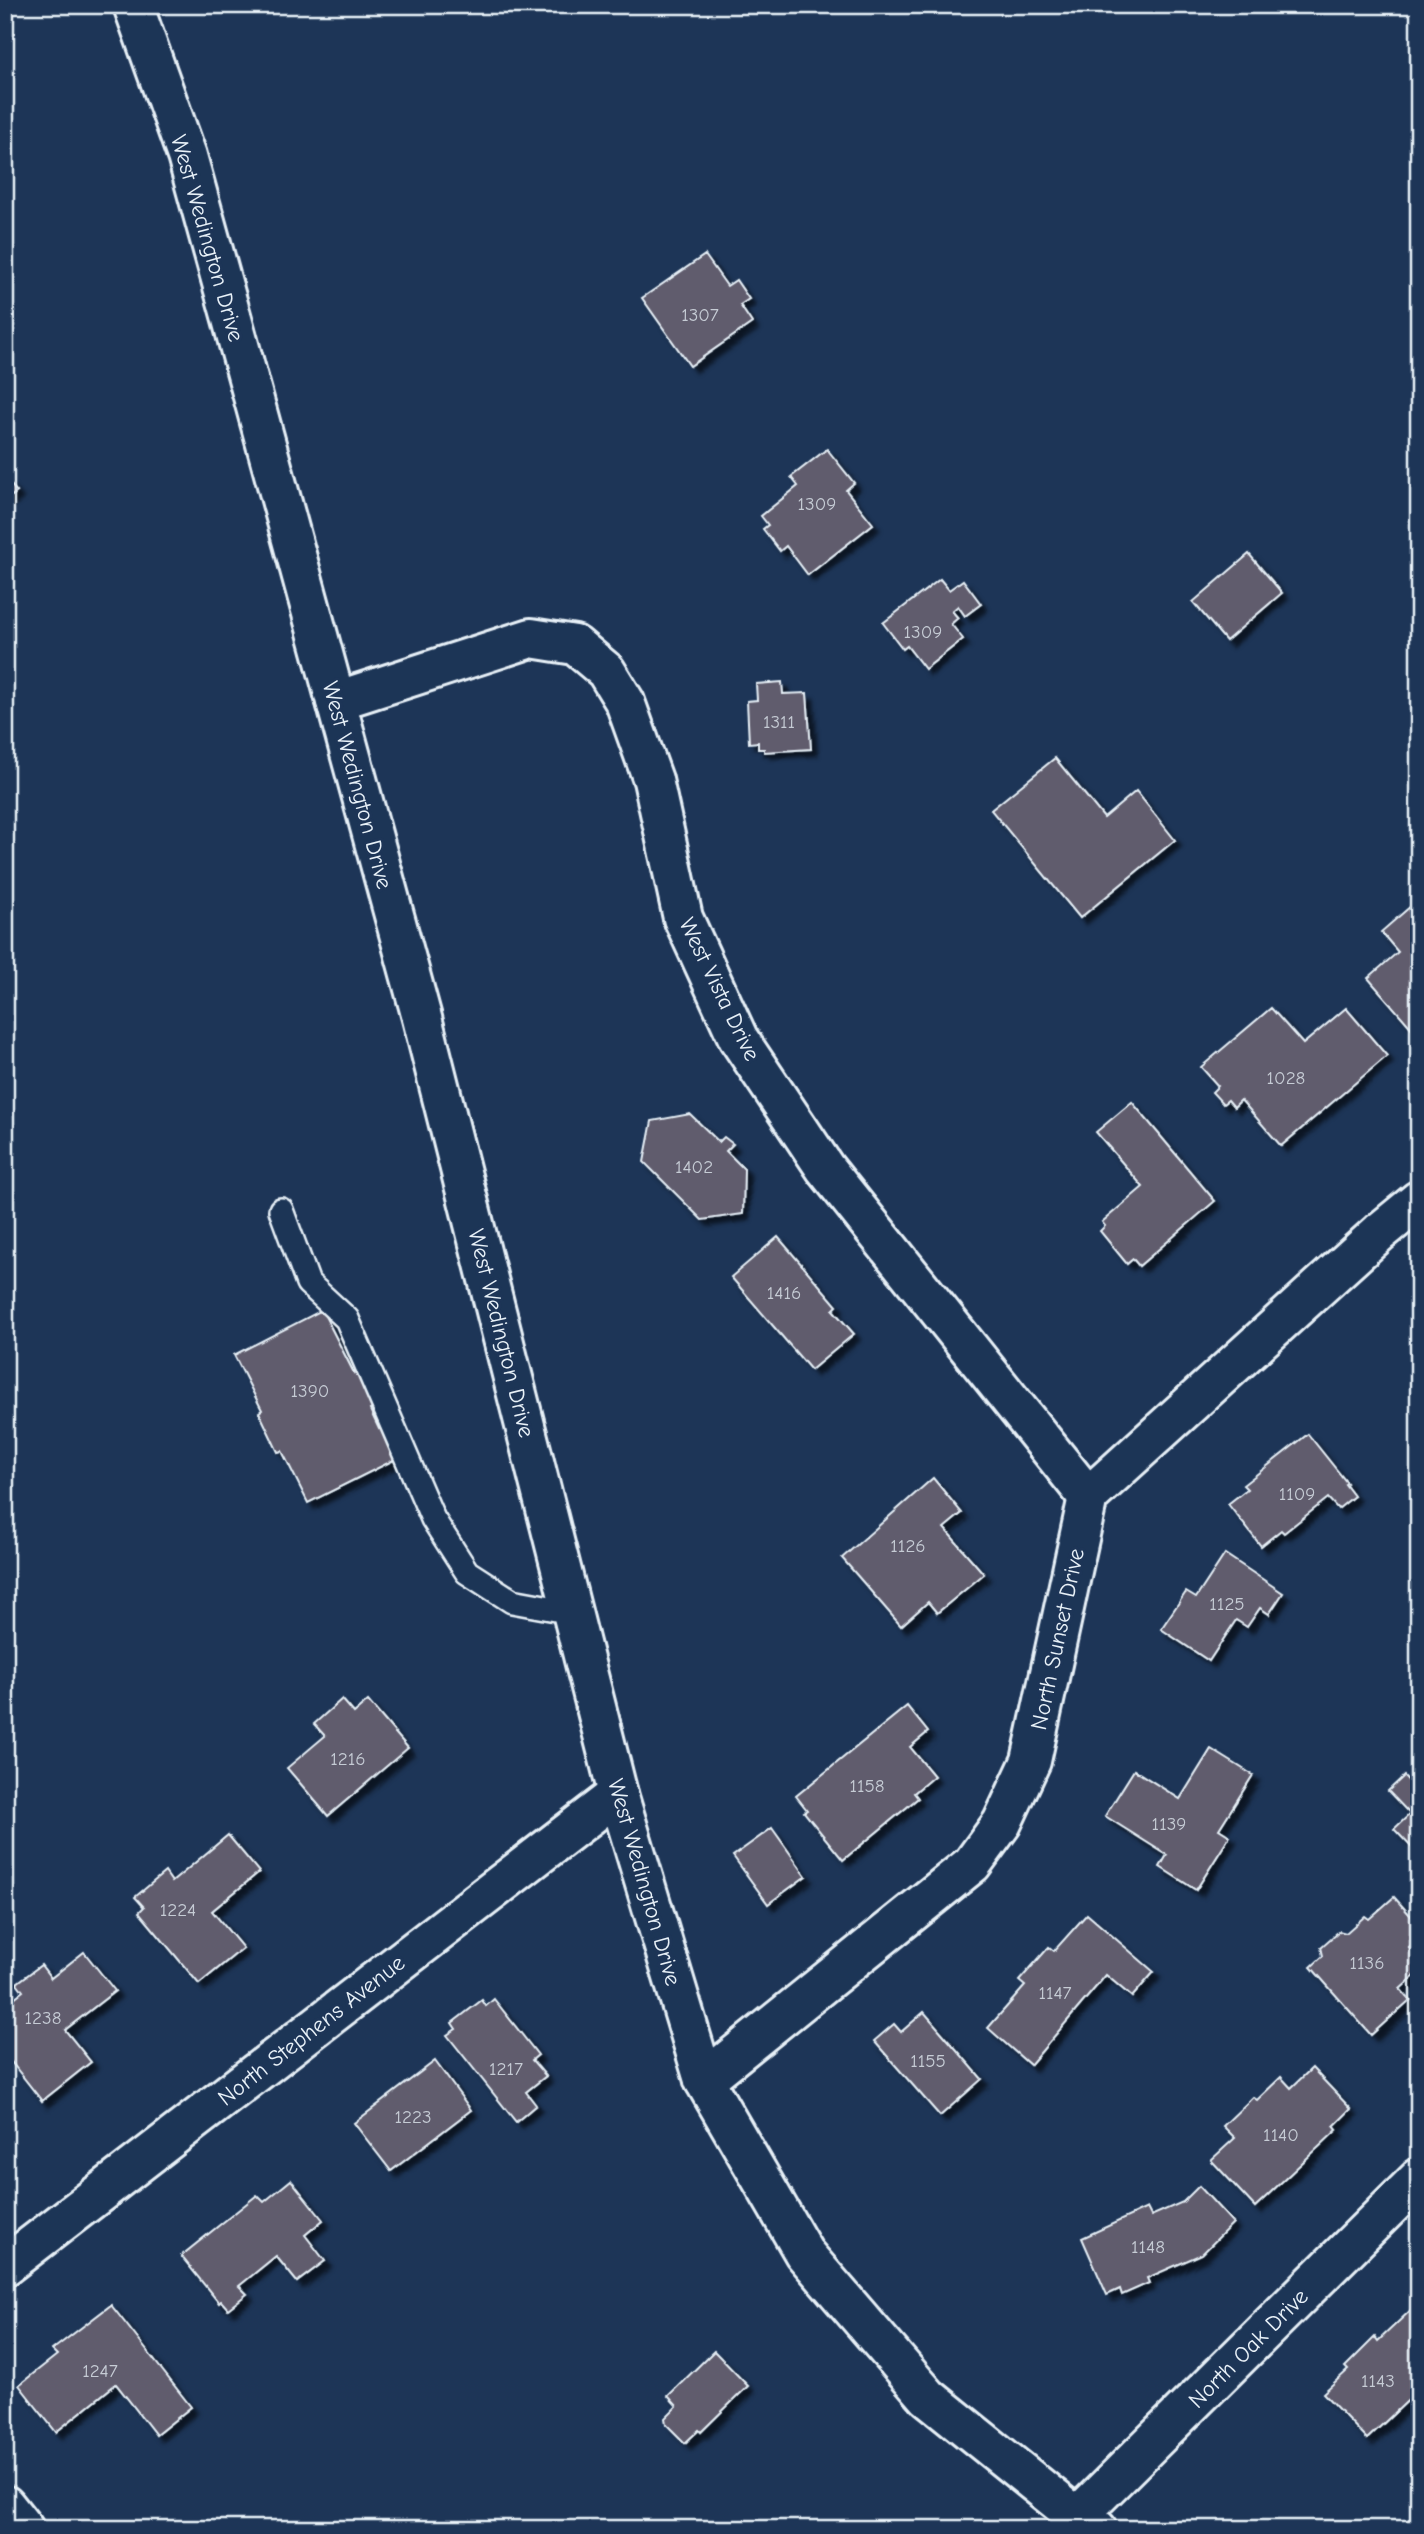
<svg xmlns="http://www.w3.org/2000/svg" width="1424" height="2534" viewBox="0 0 1424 2534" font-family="'Comic Neue',sans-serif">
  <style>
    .building { fill: #605c6d; stroke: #e8f1f8; stroke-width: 2; filter: url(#shadow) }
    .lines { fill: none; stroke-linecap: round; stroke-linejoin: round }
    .lane-casing { stroke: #e8f1f8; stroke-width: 28 }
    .street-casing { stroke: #e8f1f8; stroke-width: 44 }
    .secondary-casing { stroke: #e8f1f8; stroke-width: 44 }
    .lane { stroke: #1d3557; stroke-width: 23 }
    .street { stroke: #1d3557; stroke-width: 38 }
    .secondary { stroke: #1d3557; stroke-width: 38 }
    .labels { text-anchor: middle; stroke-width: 6; stroke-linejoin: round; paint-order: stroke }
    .number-label { font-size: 19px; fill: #c6ccd5 }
    .street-label { font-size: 23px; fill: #e8f1f8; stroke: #1d3557 }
  </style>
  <defs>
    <filter id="shadow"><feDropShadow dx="6" dy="6" stdDeviation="2" flood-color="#0009"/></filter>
  </defs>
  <rect width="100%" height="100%" fill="#1d3557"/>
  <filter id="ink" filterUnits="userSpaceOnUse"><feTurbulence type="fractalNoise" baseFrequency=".0143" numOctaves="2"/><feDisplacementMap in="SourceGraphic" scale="14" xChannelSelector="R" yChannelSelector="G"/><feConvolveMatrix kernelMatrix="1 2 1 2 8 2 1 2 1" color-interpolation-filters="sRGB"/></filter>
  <g filter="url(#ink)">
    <!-- building -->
    <g class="building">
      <polygon points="705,255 727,286 736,280 749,299 740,305 752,323 690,366 642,298"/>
      <polygon points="827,449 854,483 846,490 873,524 808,575 786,546 780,551 763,529 768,525 761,516 798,486 791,477"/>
      <polygon points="5,478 17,492 5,501"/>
      <polygon points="1249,554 1282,593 1226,641 1193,602"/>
      <polygon points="940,579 949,590 963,580 981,604 965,616 958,606 952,611 958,618 951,624 963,639 925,669 907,646 903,649 883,623"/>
      <polygon points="782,682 783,694 807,693 811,749 764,752 764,749 758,749 758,742 749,743 747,701 757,700 756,684"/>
      <polygon points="1055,758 1104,818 1136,791 1175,840 1080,918 991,810"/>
      <polygon points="1419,899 1419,1027 1414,1031 1368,978 1398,952 1381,932"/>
      <polygon points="1271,1008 1303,1044 1346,1008 1387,1056 1281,1146 1241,1100 1234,1107 1228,1100 1223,1104 1212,1092 1218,1086 1201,1067"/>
      <polygon points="1132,1102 1215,1201 1139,1266 1133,1259 1127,1264 1100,1231 1105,1226 1102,1222 1143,1187 1096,1132"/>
      <polygon points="690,1114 719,1142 724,1137 733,1144 726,1151 744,1169 743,1214 702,1220 644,1162 652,1121"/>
      <polygon points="778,1237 837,1306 833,1310 854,1334 811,1370 731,1277"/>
      <polygon points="322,1310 354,1373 358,1369 376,1407 370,1410 379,1429 384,1426 400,1457 308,1503 282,1451 278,1452 259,1412 262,1410 234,1355"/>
      <polygon points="1308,1434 1347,1483 1345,1484 1354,1496 1338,1509 1328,1498 1284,1533 1281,1530 1261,1546 1228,1504 1247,1489 1243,1485"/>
      <polygon points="933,1478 962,1513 944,1528 984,1574 937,1613 928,1602 901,1626 842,1558"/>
      <polygon points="1225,1554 1283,1593 1269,1614 1260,1608 1247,1627 1236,1620 1209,1661 1161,1629 1186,1592 1196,1598"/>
      <polygon points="342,1699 354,1713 368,1701 408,1748 328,1816 287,1768 325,1736 314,1724"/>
      <polygon points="907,1706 928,1732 910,1747 934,1776 914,1793 918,1798 843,1860 804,1812 807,1810 796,1796"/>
      <polygon points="1211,1749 1253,1775 1219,1829 1230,1836 1196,1890 1160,1867 1167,1855 1105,1816 1134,1770 1180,1799"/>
      <polygon points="1404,1776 1416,1789 1419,1786 1418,1854 1394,1829 1410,1814 1388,1791"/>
      <polygon points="772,1828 806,1876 768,1904 733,1856"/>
      <polygon points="228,1835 259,1872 212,1911 243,1948 199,1984 139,1912 144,1907 135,1897 165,1872 172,1882"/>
      <polygon points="1394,1897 1419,1925 1419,1939 1409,1948 1419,1958 1419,1972 1400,1989 1410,2000 1371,2035 1311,1967 1323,1956 1321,1947 1339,1931 1346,1933 1365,1916 1369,1919"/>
      <polygon points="1087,1914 1154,1972 1132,1997 1106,1975 1030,2065 988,2028 1025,1986 1019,1981 1049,1947 1054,1951"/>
      <polygon points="84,1952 115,1991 65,2030 91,2062 42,2101 5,2054 5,2005 23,1991 17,1983 41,1965 51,1978"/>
      <polygon points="494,1999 538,2055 532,2060 546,2076 526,2092 536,2105 516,2122 447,2035 456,2029 452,2023 482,2000 486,2006"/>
      <polygon points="924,2012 982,2079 940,2116 874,2041 894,2024 901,2032"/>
      <polygon points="435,2061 471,2110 391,2171 354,2123"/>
      <polygon points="1312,2068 1351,2109 1334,2126 1337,2130 1255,2207 1211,2160 1235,2138 1223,2126 1253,2097 1257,2100 1281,2077 1291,2088"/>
      <polygon points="291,2180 323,2220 305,2235 325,2261 297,2282 276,2256 239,2286 247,2294 228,2309 221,2301 219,2303 181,2256 257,2195 264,2202"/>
      <polygon points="1199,2186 1233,2223 1202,2254 1147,2278 1149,2283 1122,2295 1120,2289 1107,2295 1082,2238 1147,2208 1151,2216 1183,2202"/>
      <polygon points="111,2305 191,2407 156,2435 116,2384 56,2432 19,2385 57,2355 52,2350"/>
      <polygon points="1413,2308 1419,2314 1419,2390 1367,2439 1323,2393 1348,2370 1345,2367 1375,2337 1378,2341"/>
      <polygon points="714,2351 748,2386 701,2432 699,2430 685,2443 666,2424 665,2418 677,2406 668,2396"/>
    </g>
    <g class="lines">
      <defs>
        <polyline id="lane" points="281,1210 308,1283 347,1319 433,1519 467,1572 512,1601 572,1612"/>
        <g id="street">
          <polyline points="336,701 531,638 575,645 606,671 625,702 653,780 683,918 738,1038 825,1168 1088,1497"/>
          <polyline points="704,2080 972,1864 1002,1823 1031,1761 1088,1497 1380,1232 1419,1200"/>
          <polyline points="5,2266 618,1794"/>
          <polyline points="5,2505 24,2529"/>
          <polyline points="1077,2517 1419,2178"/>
        </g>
        <polyline id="secondary" points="133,5 187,156 232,319 422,1018 618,1794 704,2080 804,2253 928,2397 1077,2517 1097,2529"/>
      </defs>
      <!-- lane casing -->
      <use href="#lane" class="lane-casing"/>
      <!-- street casing -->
      <use href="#street" class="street-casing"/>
      <!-- secondary casing -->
      <use href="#secondary" class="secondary-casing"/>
      <!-- lane -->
      <use href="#lane" class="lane"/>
      <!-- street -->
      <use href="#street" class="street"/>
      <!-- secondary -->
      <use href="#secondary" class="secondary"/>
    </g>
  </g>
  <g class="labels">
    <!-- number labels -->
    <g class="number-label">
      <text x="700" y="321">1307</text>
      <text x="817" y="510">1309</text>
      <text x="923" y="638">1309</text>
      <text x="779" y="728">1311</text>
      <text x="1286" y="1084">1028</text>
      <text x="694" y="1173">1402</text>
      <text x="784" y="1299">1416</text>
      <text x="310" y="1397">1390</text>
      <text x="1297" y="1500">1109</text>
      <text x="908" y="1552">1126</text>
      <text x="1227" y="1610">1125</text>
      <text x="348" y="1765">1216</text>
      <text x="867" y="1792">1158</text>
      <text x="1169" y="1830">1139</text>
      <text x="178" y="1916">1224</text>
      <text x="1367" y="1969">1136</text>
      <text x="1055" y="1999">1147</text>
      <text x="43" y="2024">1238</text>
      <text x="928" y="2067">1155</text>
      <text x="506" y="2075">1217</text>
      <text x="413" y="2123">1223</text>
      <text x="1281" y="2141">1140</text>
      <text x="1148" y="2253">1148</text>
      <text x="100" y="2377">1247</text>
      <text x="1378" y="2387">1143</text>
    </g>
    <!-- street labels -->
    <g class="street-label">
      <text transform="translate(208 238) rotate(74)" y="8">West Wedington Drive</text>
      <text transform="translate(358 785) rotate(75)" y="8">West Wedington Drive</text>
      <text transform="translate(720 989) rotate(64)" y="8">West Vista Drive</text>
      <text transform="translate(502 1333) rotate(76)" y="8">West Wedington Drive</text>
      <text transform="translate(1057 1639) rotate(-78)" y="8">North Sunset Drive</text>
      <text transform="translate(645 1882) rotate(74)" y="8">West Wedington Drive</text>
      <text transform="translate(311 2030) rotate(-38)" y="8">North Stephens Avenue</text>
      <text transform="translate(1248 2348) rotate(-45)" y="8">North Oak Drive</text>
    </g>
  </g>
  <!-- margin -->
  <rect width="1424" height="2534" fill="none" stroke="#1d3557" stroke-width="28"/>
  <rect x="14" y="14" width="1396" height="2506" fill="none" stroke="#e8f1f8" stroke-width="2.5" filter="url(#ink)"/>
</svg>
